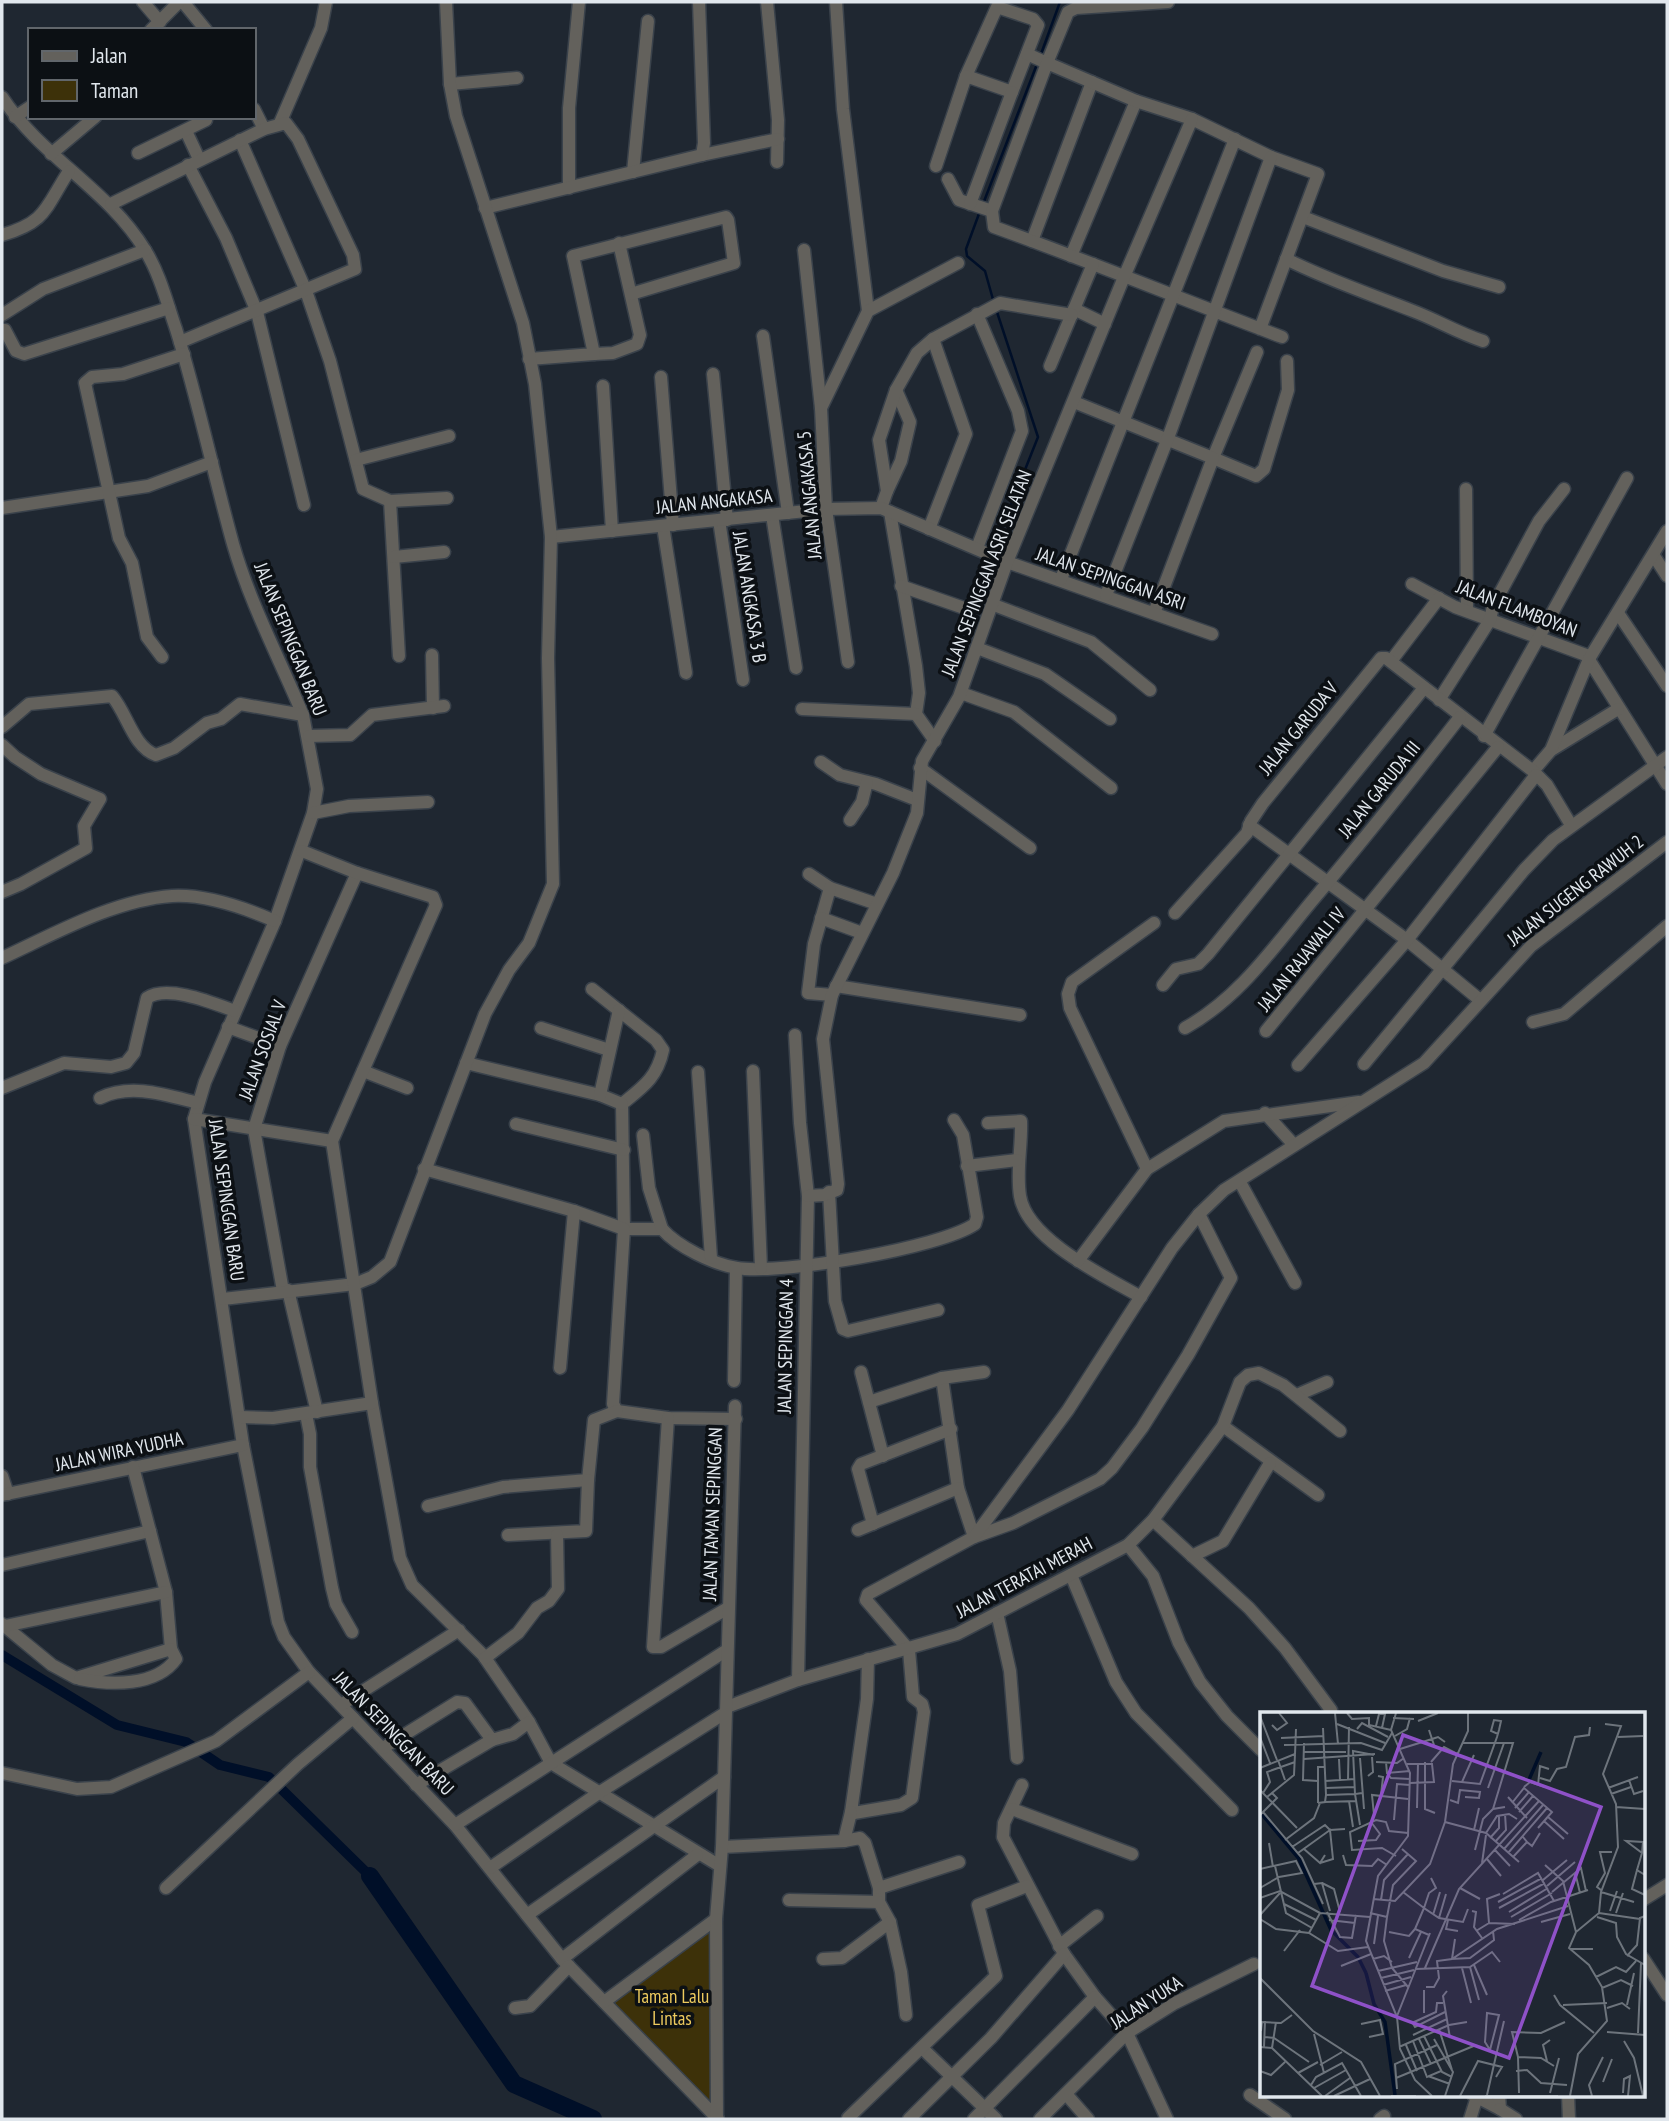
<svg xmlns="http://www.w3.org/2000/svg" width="1669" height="2121" viewBox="0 0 1669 2121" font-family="'PT Sans Narrow',sans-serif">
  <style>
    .green { fill: #3d3109 }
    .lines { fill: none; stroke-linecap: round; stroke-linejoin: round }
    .stream { stroke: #000f28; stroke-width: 2.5 }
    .canal { stroke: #000f28; stroke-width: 10 }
    .river { stroke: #000f28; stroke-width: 18 }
    .minor-casing { stroke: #3a424b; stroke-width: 15 }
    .minor { stroke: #63615c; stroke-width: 12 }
    .labels { text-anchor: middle; stroke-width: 7; stroke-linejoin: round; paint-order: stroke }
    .street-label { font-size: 19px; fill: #e1e7ed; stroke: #0c1014 }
    .park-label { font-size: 19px; fill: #edca5e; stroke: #0c1014 }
    .inset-river { fill: none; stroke: #000f28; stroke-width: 3.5 }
    .inset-road { fill: none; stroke: #6d747c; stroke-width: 2 }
    .view { fill: #8f51c8; fill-opacity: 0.15; stroke: #8f51c8; stroke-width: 3.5 }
    .inset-edge { fill: none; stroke: #e1e7ed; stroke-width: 3.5 }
  </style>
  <rect width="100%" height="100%" fill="#1f2731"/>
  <!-- green -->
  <polygon class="green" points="711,1930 713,2104 611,2002"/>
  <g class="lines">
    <!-- stream -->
    <g class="stream">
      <polyline points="1041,54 1060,2"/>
      <polyline points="983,204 1037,64"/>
      <polyline points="980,211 966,249 967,256 985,271 994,303"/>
      <polyline points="994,548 1038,437 996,309"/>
    </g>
    <!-- canal -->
    <polyline class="canal" points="2,1655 117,1725 186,1742 220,1765 269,1777 370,1876"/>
    <!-- river -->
    <polyline class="river" points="370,1876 514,2084 593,2119"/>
    <defs>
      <g id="minor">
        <polyline points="143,2 160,22"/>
        <polyline points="183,2 206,30"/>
        <polyline points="767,2 778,120 777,162"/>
        <polyline points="836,2 843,109 868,311"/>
        <polygon points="997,7 1033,19 1038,25 1012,92 966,76"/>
        <polyline points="151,30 179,2"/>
        <polyline points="1027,54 1047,63 1068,12 1076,8 1168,2"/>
        <polyline points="450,84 517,78"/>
        <path d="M2,97c39,60 106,92 143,153 15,24 22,53 31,79 22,71 37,143 57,215 17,59 46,114 70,171l14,74 -4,24 -38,108 -70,161 -11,37 49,326 35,177 6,15 25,35 146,153 107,134 156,160"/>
        <polyline points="254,109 264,129"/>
        <polyline points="15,117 30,107"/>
        <polyline points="280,123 321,28 326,2"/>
        <polyline points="186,131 199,159"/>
        <polyline points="240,140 306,291 330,361 363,489 390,501 447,498"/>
        <polyline points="138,153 206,120"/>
        <polyline points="51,154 95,117"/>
        <polyline points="702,155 778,139"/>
        <polyline points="188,165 226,238 257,312 304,505"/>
        <polyline points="936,166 966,76"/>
        <polyline points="633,172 648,21"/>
        <polyline points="948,179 959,200 992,211"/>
        <polyline points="569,188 569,108 579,2"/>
        <polyline points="111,204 264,129 286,123 298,139 353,255 355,269 180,342"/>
        <polyline points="970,204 1012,92"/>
        <polyline points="485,208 702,155 704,143 699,2"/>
        <polyline points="1303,217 1443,271 1499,287"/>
        <path d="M2,235c45,-13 43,-27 67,-64"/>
        <polyline points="1032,241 1092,82"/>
        <polyline points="804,250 821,408"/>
        <polyline points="1071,256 1136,101"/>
        <path d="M1286,259c42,21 84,35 127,52 24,9 45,22 70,30"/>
        <polyline points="1074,309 1105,324"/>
        <polyline points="977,314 1018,411 1022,431 977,548"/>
        <polyline points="2,315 43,289 145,250"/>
        <path d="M1260,329l58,-155 -47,-17 -79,-38 -56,-18 -89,-38 -55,148 2,16c97,35 192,74 288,110"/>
        <polyline points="2,330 5,330 16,351 24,354 169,308"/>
        <polyline points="763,336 788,513"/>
        <polyline points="1257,352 1213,458 1256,476 1264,469 1288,390 1287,361"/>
        <polyline points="594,354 613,353 637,344 640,335 619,243"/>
        <polyline points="529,359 594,354 573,256 726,217 728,220 734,263 631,294"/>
        <polyline points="1050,366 1093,264"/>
        <polyline points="713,374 727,520"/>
        <polyline points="661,377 673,525"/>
        <polyline points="603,386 612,531"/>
        <polyline points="1074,402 1213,458 1154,613"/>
        <polyline points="356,460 449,436"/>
        <polyline points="1466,489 1467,610"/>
        <polyline points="887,491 901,461 910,422 896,390"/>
        <polyline points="390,501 399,656"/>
        <polyline points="2,508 148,486 212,462"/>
        <polyline points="881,508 887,491 879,440 896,390 917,353 933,339 1000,303 1072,315"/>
        <polyline points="890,512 916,666 919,693 916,714 935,741"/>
        <polyline points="772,515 796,668"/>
        <polyline points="719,520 743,680"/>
        <polyline points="663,526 686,673"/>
        <polyline points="929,529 966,434 933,339"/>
        <polyline points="551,537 826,509 881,508 1007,562 1212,634"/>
        <polyline points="1654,556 1667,576"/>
        <polyline points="394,557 444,552"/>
        <polyline points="1061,579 1235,139"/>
        <polyline points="1412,584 1455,607 1586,655 1667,784"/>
        <polyline points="901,586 964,608"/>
        <polyline points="1106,595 1168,438 1271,157"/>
        <polyline points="994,605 1091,642 1150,690"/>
        <polyline points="1618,613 1667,686"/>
        <polyline points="977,648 1045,674 1110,719"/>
        <polyline points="432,655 433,708"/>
        <polyline points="162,657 147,637 132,563 119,538 85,383 92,377 123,374 184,354"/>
        <polyline points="1391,661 1439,598"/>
        <polyline points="848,662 826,509 821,408 868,311 958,263"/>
        <polyline points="961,693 1014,712 1111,788"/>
        <polyline points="1439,700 1490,620 1493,606 1539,521 1564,489"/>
        <polyline points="802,709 916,714"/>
        <path d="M2,727l27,-23 83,-8c15,17 21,51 44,59l18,-7 33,-25 14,-4 19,-15 63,11"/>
        <polyline points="309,736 350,735 372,715 444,706"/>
        <polyline points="1484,736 1627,478"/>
        <polyline points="2,745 15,757 41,774 100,799 84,826 86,848 21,884 2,892"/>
        <polyline points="1553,749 1618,709"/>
        <polyline points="821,762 840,775 876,784 917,800"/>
        <polyline points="920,768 1030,848"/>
        <polyline points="1533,771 1551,750 1589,659 1667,531"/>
        <polyline points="313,813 349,806 428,802"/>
        <polyline points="850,820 862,802 867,782"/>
        <polyline points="1249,825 1407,940 1480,1000"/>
        <polyline points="809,874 830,888 877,904"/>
        <polyline points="830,888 814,944 808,993 832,995"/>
        <polyline points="1175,913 1247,833 1251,821 1263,803 1381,658 1386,658 1533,771 1547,785 1571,825"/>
        <polyline points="821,918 862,933"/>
        <path d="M2,958c52,-24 112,-58 170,-62 34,-2 73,12 103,25"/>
        <polyline points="1163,985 1176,969 1198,964 1208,954 1424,688"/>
        <polyline points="836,986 1020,1015"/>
        <path d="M592,989l64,51 7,10c-6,28 -20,37 -41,54l2,125h38c16,18 51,35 75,39 44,7 203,-20 238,-44l2,-7 -14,-82 -9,-15"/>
        <polyline points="1533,1022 1564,1014 1667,926"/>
        <polyline points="228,1027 280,1046"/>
        <polyline points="541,1028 609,1050"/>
        <path d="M1185,1028c54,-30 88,-80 127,-127 51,-60 100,-122 148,-184"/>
        <polyline points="1266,1031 1498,747"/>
        <polyline points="795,1035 800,1123 808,1196 798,1680"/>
        <polyline points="466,1063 600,1095 622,1104"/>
        <polyline points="1364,1064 1524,870 1553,840 1667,757"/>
        <polyline points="1298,1065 1407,940 1536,775"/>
        <polyline points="363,1071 407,1088"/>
        <polyline points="753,1071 761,1268"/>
        <polyline points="698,1072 711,1258"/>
        <path d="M2,1088l62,-25 47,4 15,-4 8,-10 13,-55c20,-14 66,5 88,13"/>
        <polyline points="600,1095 619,1010"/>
        <path d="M100,1098c31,-15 66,-3 98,5"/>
        <polyline points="1265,1113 1294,1145"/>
        <polyline points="194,1119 332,1141"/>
        <path d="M988,1123l33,-2c1,25 -5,49 -1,75 7,44 86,81 121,101"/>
        <polyline points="516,1124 624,1150"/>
        <polyline points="643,1135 649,1188 662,1229"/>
        <polyline points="967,1166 1017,1160"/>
        <polyline points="424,1169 574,1211 624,1229 613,1404 617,1411 668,1418 736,1419"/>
        <polyline points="1147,1169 1224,1121 1359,1102"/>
        <polyline points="1240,1182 1295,1283"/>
        <polyline points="829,1192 835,1301 843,1329 848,1331 938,1310"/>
        <polyline points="808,1196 824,1195 837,1190 838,1184 823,1039 832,995 893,873 917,813 922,761 959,697 1007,562 1124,277 1192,119"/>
        <polyline points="1078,1261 1147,1169 1070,1008 1068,994 1072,982 1154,923"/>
        <polyline points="288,1290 317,1412"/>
        <polyline points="283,1291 254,1129 280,1046 357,873"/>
        <polyline points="223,1299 355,1284 372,1277 390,1262 485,1014 509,970 529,943 553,884 548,658 551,537 535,384 523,323 456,116 450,84 446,2"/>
        <polyline points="560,1368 574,1211"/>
        <polyline points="861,1372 883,1456"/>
        <polyline points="942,1378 958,1488 974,1537 1013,1523 1100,1479 1112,1468 1142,1428 1188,1355 1231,1278 1199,1214"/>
        <polyline points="734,1381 736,1268"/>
        <polyline points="1297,1395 1327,1382"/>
        <polyline points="869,1402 942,1378 984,1372"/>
        <polyline points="372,1403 400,1558 412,1585 483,1655 529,1722 551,1763 720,1866"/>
        <polyline points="306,1414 310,1434 310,1467 332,1588 336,1604 352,1632"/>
        <polyline points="240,1417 273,1418 372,1403 332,1141 436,905 433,897 357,873 302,851"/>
        <polyline points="668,1418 653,1647 661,1647 728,1608"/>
        <polyline points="1223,1426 1318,1495"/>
        <polyline points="2,1476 8,1494"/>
        <polyline points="2,1495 243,1445"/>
        <polyline points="428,1506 503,1487 588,1480 594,1420 617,1411"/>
        <polyline points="1153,1520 1249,1608 1285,1648 1331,1710"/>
        <polyline points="873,1524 858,1469 861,1464 951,1429"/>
        <polyline points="858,1530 958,1488"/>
        <polyline points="508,1535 586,1531 588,1480"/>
        <polyline points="1128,1545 1153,1576 1179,1643 1200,1682 1227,1716 1261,1750"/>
        <polyline points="1192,1556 1223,1541 1270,1463"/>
        <polyline points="2,1565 150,1531"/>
        <polyline points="1071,1575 1116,1682 1136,1713 1232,1810"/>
        <polyline points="997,1613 1010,1671 1017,1758"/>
        <polyline points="2,1624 52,1665 76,1678 171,1649 166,1592 133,1467"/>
        <polyline points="5,1626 166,1592"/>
        <polyline points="485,1658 518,1633 537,1608 549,1601 558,1589 557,1535"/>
        <polyline points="868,1659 867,1699 851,1812 854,1813 901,1805 912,1798 924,1712 922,1704 913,1697 909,1650 866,1600 868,1594 974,1537 1068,1410 1172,1248 1199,1214 1224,1190 1424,1063 1531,946 1667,842"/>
        <path d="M80,1679c30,6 76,8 96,-20l-5,-10"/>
        <polyline points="341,1705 459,1630"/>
        <polyline points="727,1707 798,1680 957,1634 1128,1545 1153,1520 1223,1426 1240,1382 1248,1375 1259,1373 1283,1385 1340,1431"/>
        <polyline points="383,1748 457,1702 465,1703 492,1740 513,1734 529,1722"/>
        <polyline points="2,1773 77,1789 111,1787 216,1741 309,1672"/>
        <polyline points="416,1785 492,1740"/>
        <polyline points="1022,1785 1004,1823 1003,1837 1064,1954 1095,1997 1127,2033 1167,2119"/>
        <polyline points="1012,1809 1132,1854"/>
        <polyline points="455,1825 727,1650"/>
        <polyline points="844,1841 860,1838 865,1843 879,1888 879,1902 890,1922 901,1972 906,2015"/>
        <polyline points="722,1847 844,1841 851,1812"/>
        <polyline points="490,1868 600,1792 725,1713"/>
        <polyline points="166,1888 298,1764 353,1718"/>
        <polyline points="879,1888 959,1862"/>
        <polyline points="789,1900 879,1902"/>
        <polyline points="1643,1900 1667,1885"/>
        <polyline points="527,1915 724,1777"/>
        <polyline points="1059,1946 1097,1916"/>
        <polyline points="1643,1958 1667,1995"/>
        <polyline points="562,1959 697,1855"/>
        <polyline points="823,1959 842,1958 890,1922"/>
        <polyline points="604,2002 716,1919"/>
        <polyline points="515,2008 530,2006 569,1966"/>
        <polyline points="922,2048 996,2119"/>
        <polyline points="1066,2094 1088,2119"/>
        <polyline points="1250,2095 1285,2119"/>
        <polyline points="1473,2095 1500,2109 1499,2095"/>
        <polyline points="1568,2095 1569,2119"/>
        <polyline points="1500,2109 1516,2119"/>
        <polyline points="848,2118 996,1976 978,1905 1027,1886"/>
        <polyline points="717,2119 716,1919 722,1847 735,1406"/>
        <polyline points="909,2119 991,2038 1064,1954"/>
        <polyline points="974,2119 1095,1997"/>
        <polyline points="1040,2119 1127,2033 1175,2003 1254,1964"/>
        <polyline points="1380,2119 1384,2116"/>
        <polyline points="1470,2119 1477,2097"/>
      </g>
    </defs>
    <!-- minor casing -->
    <use href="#minor" class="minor-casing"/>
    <!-- minor -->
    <use href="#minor" class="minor"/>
  </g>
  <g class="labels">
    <!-- street labels -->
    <g class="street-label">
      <text transform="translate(809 495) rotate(-95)" y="7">JALAN ANGAKASA 5</text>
      <text transform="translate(714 501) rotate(-6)" y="7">JALAN ANGAKASA</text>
      <text transform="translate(986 573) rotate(-69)" y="7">JALAN SEPINGGAN ASRI SELATAN</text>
      <text transform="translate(1111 578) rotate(19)" y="7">JALAN SEPINGGAN ASRI</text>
      <text transform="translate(750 597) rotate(81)" y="7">JALAN ANGKASA 3 B</text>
      <text transform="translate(1517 608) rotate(21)" y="7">JALAN FLAMBOYAN</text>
      <text transform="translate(291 639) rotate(68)" y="7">JALAN SEPINGGAN BARU</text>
      <text transform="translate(1298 728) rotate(-51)" y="7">JALAN GARUDA V</text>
      <text transform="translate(1379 789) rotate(-51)" y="7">JALAN GARUDA III</text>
      <text transform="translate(1575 890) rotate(-38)" y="7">JALAN SUGENG RAWUH 2</text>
      <text transform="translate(1301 959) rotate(-51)" y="7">JALAN RAJAWALI IV</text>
      <text transform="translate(262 1050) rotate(-70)" y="7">JALAN SOSIAL V</text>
      <text transform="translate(227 1200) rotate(82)" y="7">JALAN SEPINGGAN BARU</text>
      <text transform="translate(785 1346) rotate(-89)" y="7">JALAN SEPINGGAN 4</text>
      <text transform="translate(119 1451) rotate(-12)" y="7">JALAN WIRA YUDHA</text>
      <text transform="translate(712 1514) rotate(-88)" y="7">JALAN TAMAN SEPINGGAN</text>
      <text transform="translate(1024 1577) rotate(-28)" y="7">JALAN TERATAI MERAH</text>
      <text transform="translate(394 1733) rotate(46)" y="7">JALAN SEPINGGAN BARU</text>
      <text transform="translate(1146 2002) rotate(-33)" y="7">JALAN YUKA</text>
    </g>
    <!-- park labels -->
    <g class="park-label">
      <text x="672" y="2003">Taman Lalu<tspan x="672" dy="22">Lintas</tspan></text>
    </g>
  </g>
  <!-- overview -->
  <g transform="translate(1260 1712)">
    <rect width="385" height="385" fill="#1f2731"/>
    <path class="inset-river" d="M268,70l13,-30M0,100l39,47 32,71 27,27 8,16M106,261l8,31 11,18 10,73"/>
    <path class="inset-road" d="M75,1l3,31M87,1l5,6 17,-1v7l22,5M136,1l-5,17 19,43 -2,63 -30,40 -12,65 31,76 3,32 15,31 17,16M0,4l17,44M133,6l21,1M158,9l20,-8M77,12l48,19M12,13l5,5 10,-7 -8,-10M116,14l3,-12h6l-3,14M97,17l5,-6 26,14M135,24l12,-7 3,-11M0,25l10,26M358,25l25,-1M21,26l43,-2M44,31l-1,37 15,1M202,31h51l-20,66M24,33l77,-2 21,7 10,-17M174,33l-2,-6 6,-2 7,5M140,37l32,-10 -3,-9M44,40h42M100,46l4,51M44,47l71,-5M79,47l1,21M18,48l7,20M116,50l21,1 7,-5M126,50l1,11 23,-2M165,50v47l10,4M171,50l13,-15 21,11M147,52h25l2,18 -24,1M0,56l35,-14 1,-25M127,61l4,5 19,1M108,64l5,-4 -1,-15M118,64l5,1 -2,18M280,66l10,3 7,-12 9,-2 9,-30 14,-2 1,-8M88,68l1,-53M369,68l5,14 9,-3M65,69l30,-2M192,69l28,3 17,-47 2,-7 2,-9 -7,-1 -3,11 7,3M202,70l12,-27M278,73l2,-19 9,3M264,75l6,-5 15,5M66,76l29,-1M228,76l16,-45M348,76l30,-11M0,78l37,38M3,81l7,-11 -3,-10 28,-10M351,82l20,-7M66,83l29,-1 -2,-43 21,4M7,85l27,-22 1,-21M248,85l19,21M190,88l8,3 2,-13 20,2 -1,6 -14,-1M89,89l4,26M65,90l31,-1M58,91l7,-1 1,-7 -3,-67M58,91v-36h6M252,91l12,-15 28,24 -14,16M356,95l29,2M157,96l1,-45M255,96l14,-16M3,100l39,46 21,46M259,100l14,-16M0,103l17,-17 -5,-5M114,103l-2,-20 36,4M288,105l20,17M134,108l3,-36 13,1M284,109l20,18M185,110l41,11 33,29M100,113l-5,-31 7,-1M214,118l5,-22M226,121l11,-17 12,-2 8,5M230,126l9,-10v-13M25,128l29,-22 6,-15M98,129l18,-1 4,-6 -9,-12M235,130l11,-12 -1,-16M267,130l5,4 8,-13M9,131l4,24M32,135l33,-22 5,5 15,-1M44,137l16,14 5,-8M244,137l39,-44M215,138l8,-31 10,-10 12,-2M235,138l15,16M38,141l32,-23 3,29 -13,4M248,141l39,-45M382,141l1,-11 -17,-1 16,12 -5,17 8,5M83,143l3,10 26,1 6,-7 9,6M136,144l-14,-8 -30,2 -2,-18 26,-12 10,2 3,9 19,2M253,145l14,-15 -4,-5M227,147l14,17M222,151l4,-28M285,153l18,16 13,51M15,154l11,47 26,15M0,157l36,-8 6,12 -23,4 -19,11M377,158l-5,19 13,6M315,160l5,21M171,166l5,10 -7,5 -5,15 15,10 24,4 5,-13M283,168l24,-20M62,171l12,6 6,23M54,172l8,-1 8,28M287,174l28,-24M200,176l20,11M341,178l-4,-3 8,-14 -5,-21h12M143,180l21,16 -9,21 14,6M292,180l29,-24 5,23M341,180l33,10M243,182l35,-21 16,28M0,186l20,-7 40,22M113,187l22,2 35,-37 15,-42 8,-58 15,-33v-18M121,188l3,-20 24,-26M238,190l44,-24M24,192l32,16M239,196l46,-25M212,199l4,1 -2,15 8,11M350,199l7,-20M67,200l13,25 12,1 4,-23M249,200l39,-24M110,201l17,4 6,-32 23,-24 -14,-12M339,201l41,6M356,201l7,-20M0,203l20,-22M173,203l7,-23M127,205l-3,24 8,27 16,19M251,205l41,-24M337,205l19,6 1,14 9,17 19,11M179,206l7,-24M0,207l16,10 33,4 29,18 30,-4M69,208l26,3M188,208l-2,9 12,2M259,208l32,-18 37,-12M281,210l29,-8M229,211l26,1M216,219l13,-8 -2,-24 13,-5M129,220l20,4 6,-7M49,221l11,-20 50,4M195,227l-3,20 18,-1 24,-18 -1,-9M114,232l4,-28M310,237h23M24,239l16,-21M367,244l10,-11 3,-27 5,-2M149,246l12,-26M113,247l11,-3 8,6M214,253l13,30M81,254l30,-12M210,255l9,33M165,256l34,-79 80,-88M202,256l9,35M156,257l54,-2 22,-15 8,10M118,259l39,-9M336,265l20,-10 10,5 10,-11M0,266l53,53 48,31 19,34M121,266l33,-8M123,273l28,-8M166,275h8l5,-9 -2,-17 15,-2 45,-30 71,-23M342,276l19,-8 12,6M125,279l21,-6M187,279l-4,5 7,42M294,283l6,10 34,28M303,293l44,-2M367,293l7,-32M347,296l15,-5 8,6M164,301v-23M227,301l12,2 -9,35 -5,-8zM137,304l33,-83M152,310l3,5 30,-15M152,311l24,-11 1,-9h6M101,312l19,-4 3,14 -14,3M179,317l13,41M1,319l1,-9 19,1 11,-8M347,320l38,3M378,321l3,-70M54,322l10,39M153,323l34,-16M164,324l18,36 10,5M5,325l9,1 35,24M159,327l12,25M174,327l19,33 -8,24M153,329l14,36 14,-6M364,329l10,17 9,38M146,333l11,26M0,335l12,1 50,48M4,335l1,-26M139,335l50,-22 18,-3M12,336l4,-26M258,345l23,1 13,8M287,349l-4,-16 7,-5M60,353l22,-13M0,359l11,4 14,-13M256,359l11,-1 14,13 26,2M38,361l20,-11M168,364l22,8M136,366l80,-33M343,370l9,-23M51,373l5,-8 26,-14 19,33M54,376l32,-18M137,377l-2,-25 42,-19M259,381l-1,-36 -6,-25 29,1 24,-11M290,381l9,-35M363,381l1,-14 6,-3 -2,20M227,383l17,-74M65,384l25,-18M74,384l36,-17M131,384h25M200,384l18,-35 24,6 -6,10M225,384h73M310,384l8,-42 29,-33 -5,-34 -13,-22 -20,-17 7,-16 23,-19 2,-21 17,-45 -2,-43 -13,-30 18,-48 -16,-2M332,384l-3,-11 14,-28"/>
    <path class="view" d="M143,23l198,72 -92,251 -197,-72z"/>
    <rect width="385" height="385" class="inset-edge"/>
  </g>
  <!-- border -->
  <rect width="1669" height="2121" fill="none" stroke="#e1e7ed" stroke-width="7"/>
  <!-- legend -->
  <rect x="28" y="28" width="228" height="91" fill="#0c1014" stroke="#61666b" stroke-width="2"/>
  <rect x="42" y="51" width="35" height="10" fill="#63615c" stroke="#61666b" stroke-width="2"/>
  <text x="91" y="63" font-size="21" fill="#e1e7ed">Jalan</text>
  <rect x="42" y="80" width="35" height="21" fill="#3d3109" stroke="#61666b" stroke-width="2"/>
  <text x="91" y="98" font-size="21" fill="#e1e7ed">Taman</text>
</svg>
